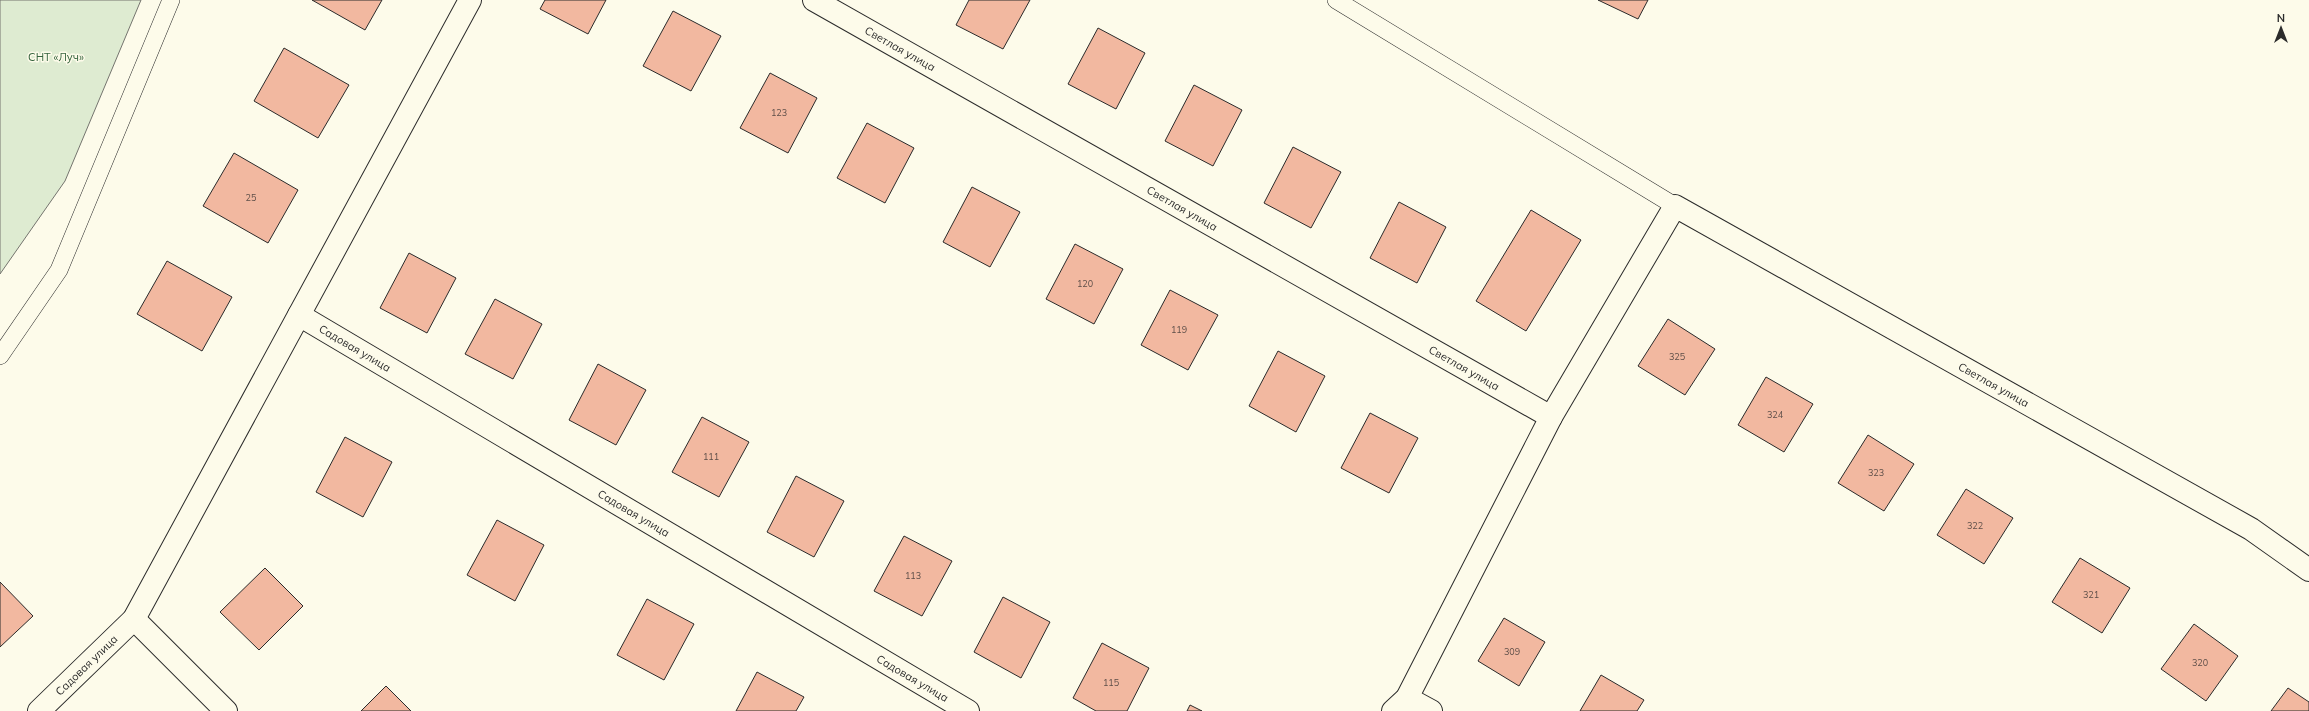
<svg xmlns="http://www.w3.org/2000/svg" width="2309" height="711" viewBox="0 0 2309 711" font-family="Mulish,sans-serif">
  <style>
    .green { fill: #deebd1; stroke: #74746e }
    .building { fill: #f2b8a0; stroke: #2b2b2b }
    .lines { fill: none; stroke-linecap: round; stroke-linejoin: round }
    .service-casing { stroke: #2b2b2b; stroke-width: 18 }
    .minor-casing { stroke: #2b2b2b; stroke-width: 24 }
    .service { stroke: #fdfbea; stroke-width: 17 }
    .minor { stroke: #fdfbea; stroke-width: 22 }
    .labels { text-anchor: middle; stroke-width: 3; stroke-linejoin: round; paint-order: stroke }
    .number-label { font-size: 9px; fill: #5d4e48 }
    .street-label { font-size: 11px; fill: #2b2b2b; stroke: #fdfbea }
    .park-label { font-size: 11px; fill: #34623c; stroke: #fdfbea }
  </style>
  <rect width="100%" height="100%" fill="#fdfbea"/>
  <!-- green -->
  <polygon class="green" points="0,0 141,0 65,181 0,274"/>
  <!-- building -->
  <g class="building">
    <polygon points="312,0 382,0 365,30"/>
    <polygon points="545,0 606,0 588,34 540,9"/>
    <polygon points="969,0 1030,0 1003,49 956,25"/>
    <polygon points="1598,0 1648,0 1638,19"/>
    <polygon points="673,11 721,36 691,91 643,66"/>
    <polygon points="1098,28 1145,53 1116,109 1068,84"/>
    <polygon points="284,48 349,85 318,138 254,101"/>
    <polygon points="770,73 817,98 788,153 740,128"/>
    <polygon points="1194,85 1242,110 1213,166 1165,141"/>
    <polygon points="867,123 914,148 885,203 837,178"/>
    <polygon points="1293,147 1341,172 1311,228 1264,203"/>
    <polygon points="234,153 298,190 268,243 203,206"/>
    <polygon points="972,187 1020,212 990,267 943,242"/>
    <polygon points="1399,202 1446,227 1417,283 1370,258"/>
    <polygon points="1531,210 1581,240 1526,331 1476,301"/>
    <polygon points="1075,244 1123,269 1094,324 1046,299"/>
    <polygon points="409,253 456,278 427,333 380,308"/>
    <polygon points="167,261 232,297 202,351 137,314"/>
    <polygon points="1170,290 1218,315 1188,370 1141,345"/>
    <polygon points="495,299 542,324 513,379 465,354"/>
    <polygon points="1668,319 1715,349 1685,395 1638,366"/>
    <polygon points="1278,351 1325,376 1296,432 1249,406"/>
    <polygon points="598,364 646,390 616,445 569,420"/>
    <polygon points="1766,377 1813,404 1784,452 1738,425"/>
    <polygon points="1370,413 1418,438 1389,493 1341,468"/>
    <polygon points="702,417 749,442 719,497 672,472"/>
    <polygon points="1868,435 1914,464 1884,511 1838,483"/>
    <polygon points="345,437 392,462 363,517 316,492"/>
    <polygon points="796,476 844,501 814,557 767,532"/>
    <polygon points="1966,489 2013,518 1984,564 1937,535"/>
    <polygon points="497,520 544,545 515,601 467,575"/>
    <polygon points="904,536 952,561 922,616 874,591"/>
    <polygon points="2080,558 2130,588 2102,633 2052,602"/>
    <polygon points="265,568 303,606 259,650 220,612"/>
    <polygon points="0,582 33,616 0,647"/>
    <polygon points="1003,597 1050,622 1021,678 974,652"/>
    <polygon points="647,599 694,624 664,680 617,655"/>
    <polygon points="1504,618 1545,642 1519,686 1478,661"/>
    <polygon points="2194,624 2238,656 2206,701 2161,669"/>
    <polygon points="1102,643 1149,668 1127,711 1096,711 1073,698"/>
    <polygon points="757,672 804,697 796,711 736,711"/>
    <polygon points="1601,675 1644,700 1637,711 1580,711"/>
    <polygon points="386,686 411,711 361,711"/>
    <polygon points="2288,688 2309,702 2309,711 2271,711"/>
    <polygon points="1190,705 1202,711 1187,711"/>
  </g>
  <g class="lines">
    <defs>
      <g id="service">
        <polyline points="1336,0 1675,206"/>
        <polyline points="0,356 59,270 171,0"/>
      </g>
      <g id="minor">
        <path id="s1" d="M814,0l737,417"/>
        <path id="s2" d="M299,315l669,396"/>
        <polyline points="134,619 226,711"/>
        <polyline points="1407,698 1431,711"/>
        <path id="s3" d="M39,711l95,-92 336,-619"/>
        <path id="s4" d="M1393,711l14,-13 144,-281 124,-211 576,323 58,41"/>
      </g>
    </defs>
    <!-- service casing -->
    <use href="#service" class="service-casing"/>
    <!-- minor casing -->
    <use href="#minor" class="minor-casing"/>
    <!-- service -->
    <use href="#service" class="service"/>
    <!-- minor -->
    <use href="#minor" class="minor"/>
  </g>
  <g class="labels">
    <!-- number labels -->
    <g class="number-label">
      <text x="779" y="116">123</text>
      <text x="251" y="201">25</text>
      <text x="1085" y="287">120</text>
      <text x="1179" y="333">119</text>
      <text x="1677" y="360">325</text>
      <text x="1775" y="418">324</text>
      <text x="711" y="460">111</text>
      <text x="1876" y="476">323</text>
      <text x="1975" y="529">322</text>
      <text x="913" y="579">113</text>
      <text x="2091" y="598">321</text>
      <text x="1512" y="655">309</text>
      <text x="2200" y="666">320</text>
      <text x="1111" y="686">115</text>
    </g>
    <!-- street labels -->
    <g class="street-label">
      <text dy="4" stroke="none"><textPath href="#s1" startOffset="99">Светлая улица</textPath></text>
      <text dy="4" stroke="none"><textPath href="#s1" startOffset="423">Светлая улица</textPath></text>
      <text dy="4" stroke="none"><textPath href="#s2" startOffset="65">Садовая улица</textPath></text>
      <text dy="4" stroke="none"><textPath href="#s1" startOffset="747">Светлая улица</textPath></text>
      <text dy="4" stroke="none"><textPath href="#s4" startOffset="945">Светлая улица</textPath></text>
      <text dy="4" stroke="none"><textPath href="#s2" startOffset="389">Садовая улица</textPath></text>
      <text dy="4" stroke="none"><textPath href="#s3" startOffset="66">Садовая улица</textPath></text>
      <text dy="4" stroke="none"><textPath href="#s2" startOffset="713">Садовая улица</textPath></text>
    </g>
    <!-- park labels -->
    <g class="park-label">
      <text x="56" y="61">СНТ «Луч»</text>
    </g>
  </g>
  <!-- north arrow -->
  <g transform="translate(2281 28)" stroke="#fdfbea" stroke-width="3" paint-order="stroke">
  <path d="M0-3L7 15L0 10L-7 15Z" fill="#2b2b2b"/>
  <text y="-6" font-size="11" font-weight="bold" text-anchor="middle" fill="#2b2b2b">N</text>
  </g>
</svg>
